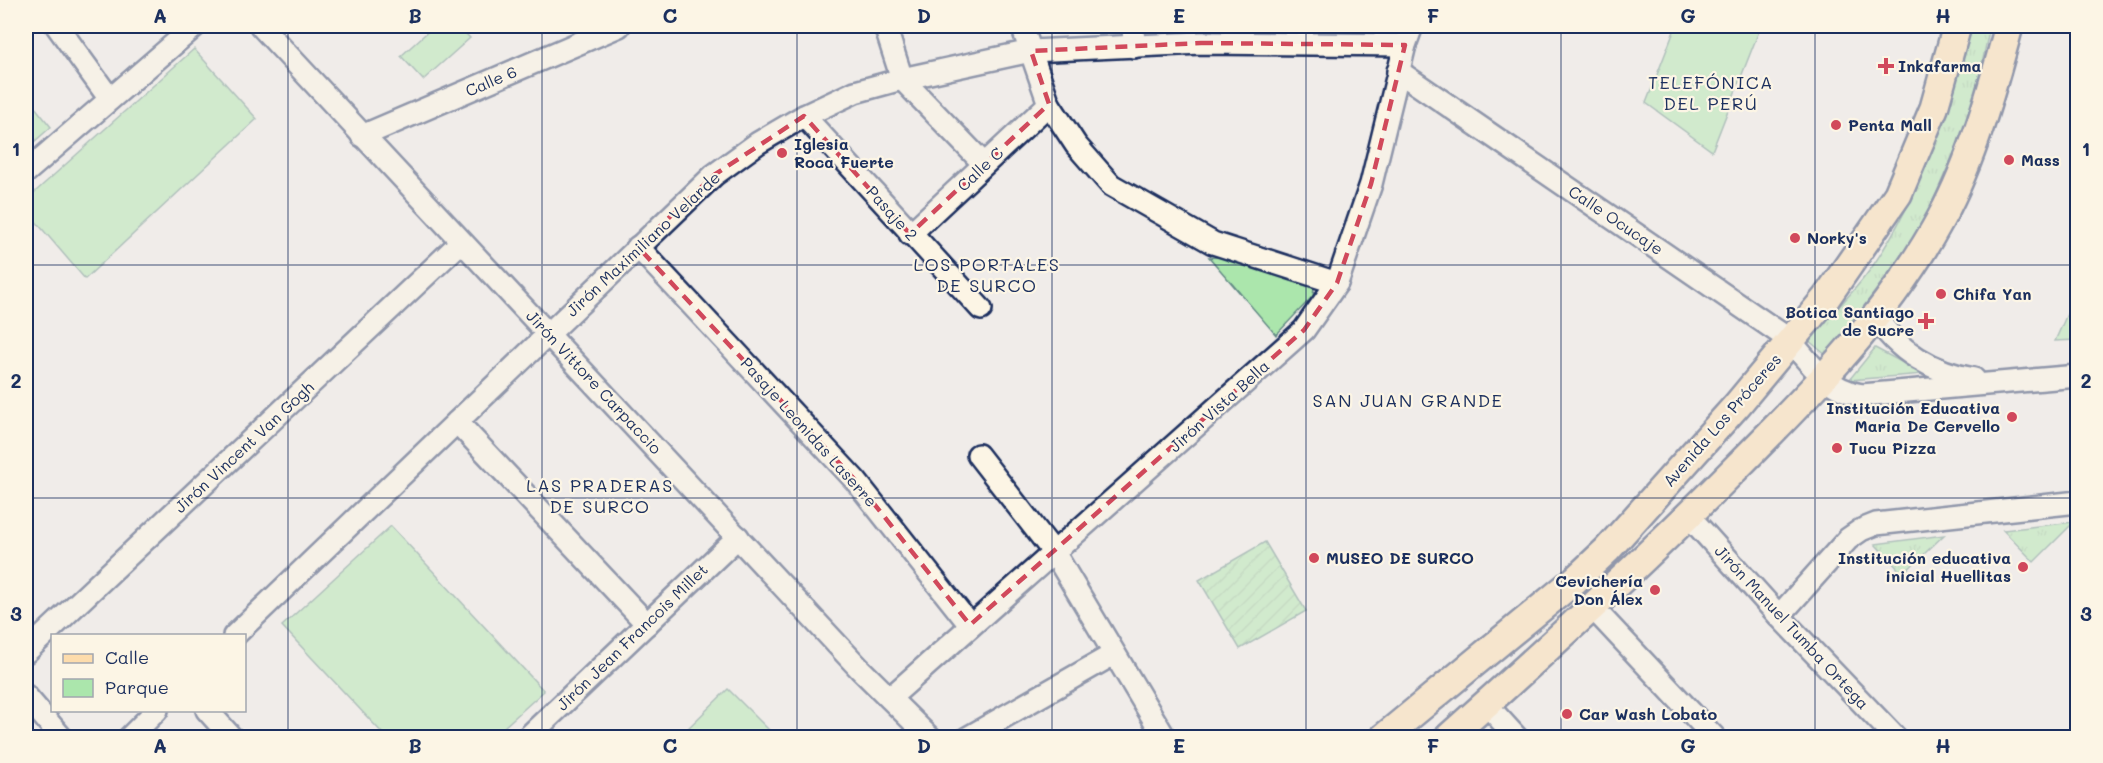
<svg xmlns="http://www.w3.org/2000/svg" width="2103" height="763" viewBox="0 0 2103 763" font-family="Mali,sans-serif">
  <style>
    .grass { fill: url(#grass-tufts); stroke: #638a85; stroke-width: 1.5 }
    .park { fill: #abe6ac; stroke: #638a85; stroke-width: 1.5 }
    .garden { fill: url(#garden-furrows); stroke: #638a85; stroke-width: 1.5 }
    .lines { fill: none; stroke-linecap: round; stroke-linejoin: round }
    .minor-casing { stroke: #1b2f5e; stroke-width: 26 }
    .major-casing { stroke: #1b2f5e; stroke-width: 32 }
    .minor { stroke: #fcf5e5; stroke-width: 21 }
    .major { stroke: #fddcac; stroke-width: 27 }
    .marked { fill: none; stroke: #d1495b; stroke-width: 4.5; stroke-dasharray: 12 8; stroke-linejoin: round }
    .grid { fill: none; stroke: #1b2f5e; stroke-width: 1.5; stroke-opacity: 0.55 }
    .poi-dot { fill: #d1495b; stroke: #fcf5e5; stroke-width: 2 }
    .labels { text-anchor: middle; stroke-width: 4.5; stroke-linejoin: round; paint-order: stroke }
    .poi-label { font-size: 16px; font-weight: bold; fill: #1b2f5e; stroke: #fcf5e5; text-anchor: start }
    .street-label { font-size: 16px; fill: #1b2f5e; stroke: #fcf5e5 }
    .neighbourhood-label { font-size: 18px; letter-spacing: 1.5px; fill: #1b2f5e; stroke: #fcf5e5 }
    .neatline { fill: none; stroke: #1b2f5e; stroke-width: 2 }
    .grid-label { font-size: 20px; text-anchor: middle; font-weight: bold; fill: #1b2f5e }
  </style>
  <defs>
    <pattern id="grass-tufts" width="24" height="20" patternUnits="userSpaceOnUse" patternTransform="scale(1.5)"><rect width="24" height="20" fill="#abe6ac"/><path d="M3 7l-1-3M5 7V3M7 7l1-3M15 17l-1-3M17 17v-4M19 17l1-3" fill="none" stroke="#93c696"/></pattern>
    <pattern id="garden-furrows" width="10" height="10" patternUnits="userSpaceOnUse" patternTransform="scale(1.5)"><rect width="10" height="10" fill="#abe6ac"/><path d="M-1 1l2-2M0 10L10 0M9 11l2-2" fill="none" stroke="#93c696"/></pattern>
  </defs>
  <rect width="100%" height="100%" fill="#f0ece9"/>
  <filter id="ink" filterUnits="userSpaceOnUse"><feTurbulence type="fractalNoise" baseFrequency=".0167" numOctaves="2"/><feDisplacementMap in="SourceGraphic" scale="12" xChannelSelector="R" yChannelSelector="G"/><feConvolveMatrix kernelMatrix="1 2 1 2 8 2 1 2 1" color-interpolation-filters="sRGB"/></filter>
  <g filter="url(#ink)">
    <!-- grass -->
    <g class="grass">
      <path d="M1972,26h18l-18,85 -52,120 -93,125 -19,-16c21,-24 46,-47 64,-73 50,-73 76,-157 100,-241z"/>
      <polygon points="1875,348 1924,374 1849,380"/>
      <polygon points="2074,522 2034,562 2003,530"/>
      <polygon points="1944,535 1903,574 1875,544"/>
    </g>
    <!-- park -->
    <g class="park">
      <polygon points="434,26 458,26 470,38 423,80 401,56"/>
      <polygon points="1676,26 1761,26 1712,151 1646,103"/>
      <polygon points="194,49 257,119 85,279 26,210 26,200"/>
      <polygon points="26,96 51,127 26,149"/>
      <polygon points="1209,257 1237,258 1308,280 1314,288 1313,296 1276,335"/>
      <polygon points="2077,291 2077,340 2055,341 2076,294"/>
      <polygon points="391,526 544,691 493,737 386,737 282,626"/>
      <polygon points="728,689 776,737 679,737"/>
    </g>
    <!-- garden -->
    <polygon class="garden" points="1265,542 1306,611 1240,649 1199,580"/>
    <g class="lines">
      <defs>
        <g id="minor">
          <polyline points="57,26 110,99"/>
          <polyline points="261,26 860,669 930,738"/>
          <polyline points="885,26 902,79 984,164"/>
          <polyline points="1022,26 1049,104 1076,145 1111,185 1213,243 1337,283"/>
          <polyline points="1133,26 1134,47"/>
          <path d="M1398,71l392,269c20,25 39,50 72,55l216,-19"/>
          <polyline points="804,116 981,309"/>
          <polyline points="362,136 619,26"/>
          <polyline points="26,172 195,26"/>
          <polyline points="910,234 1049,104"/>
          <polyline points="638,247 856,481 970,625"/>
          <path d="M1876,316c20,35 59,57 98,63"/>
          <polyline points="457,422 647,624"/>
          <polyline points="978,455 1055,554 1165,738"/>
          <polyline points="1689,516 1779,616 1896,738"/>
          <polyline points="1592,607 1715,738"/>
          <polyline points="1779,616 1848,539 1861,530 1876,524 2078,502"/>
          <polyline points="234,636 714,175 758,143 804,116 855,92 902,79 1031,51 1201,43 1405,45"/>
          <polyline points="26,652 461,242"/>
          <polyline points="26,696 62,738"/>
          <polyline points="890,698 1304,330 1337,283 1371,184 1405,45 1412,26"/>
          <polyline points="1487,705 1517,738"/>
          <polyline points="207,710 232,738"/>
          <polyline points="129,738 157,710"/>
          <polyline points="527,738 738,537"/>
          <polyline points="967,738 1114,654"/>
        </g>
        <g id="major">
          <polyline points="1383,738 1575,580 1607,550 1737,405 1826,298 1898,194 1934,108 1957,26"/>
          <path d="M1448,738c99,-88 196,-177 288,-270 77,-77 153,-154 205,-250 32,-59 51,-129 68,-192"/>
        </g>
      </defs>
      <!-- minor casing -->
      <use href="#minor" class="minor-casing"/>
      <!-- major casing -->
      <use href="#major" class="major-casing"/>
      <!-- minor -->
      <use href="#minor" class="minor"/>
      <!-- major -->
      <use href="#major" class="major"/>
    </g>
  </g>
  <!-- marked area -->
  <path d="M0 0H2103V763H0ZM1201,43l204,2 -34,139 -34,99 -33,47 -334,295 -114,-144 -218,-234 76,-72 90,-59 106,118 139,-130 -18,-53z" fill="#f0ece9" fill-opacity=".55" fill-rule="evenodd"/>
  <path class="marked" d="M1201,43l204,2 -34,139 -34,99 -33,47 -334,295 -114,-144 -218,-234 76,-72 90,-59 106,118 139,-130 -18,-53z"/>
  <!-- grid -->
  <path class="grid" d="M288,26v712M542,26v712M797,26v712M1052,26v712M1306,26v712M1561,26v712M1815,26v712M26,265h2052M26,498h2052"/>
  <!-- markers -->
  <g class="poi-dot">
    <path d="M1883 57h6v6h6v6h-6v6h-6v-6h-6v-6h6z"/>
    <circle cx="1836" cy="125" r="6"/>
    <circle cx="782" cy="153" r="6"/>
    <circle cx="2009" cy="160" r="6"/>
    <circle cx="1795" cy="238" r="6"/>
    <circle cx="1941" cy="294" r="6"/>
    <path d="M1923 312h6v6h6v6h-6v6h-6v-6h-6v-6h6z"/>
    <circle cx="2012" cy="417" r="6"/>
    <circle cx="1837" cy="448" r="6"/>
    <circle cx="1314" cy="558" r="6"/>
    <circle cx="2023" cy="567" r="6"/>
    <circle cx="1655" cy="590" r="6"/>
    <circle cx="1567" cy="714" r="6"/>
  </g>
  <g class="labels">
    <!-- poi labels -->
    <g class="poi-label">
      <text x="1898" y="72">Inkafarma</text>
      <text x="1848" y="131">Penta Mall</text>
      <text x="794" y="150">Iglesia<tspan x="794" dy="18">Roca Fuerte</tspan></text>
      <text x="2021" y="166">Mass</text>
      <text x="1807" y="244">Norky's</text>
      <text x="1953" y="300">Chifa Yan</text>
      <text x="1914" y="318" text-anchor="end">Botica Santiago<tspan x="1914" dy="18">de Sucre</tspan></text>
      <text x="2000" y="414" text-anchor="end">Institución Educativa<tspan x="2000" dy="18">Maria De Cervello</tspan></text>
      <text x="1849" y="454">Tucu Pizza</text>
      <text x="1326" y="564">MUSEO DE SURCO</text>
      <text x="2011" y="564" text-anchor="end">Institución educativa<tspan x="2011" dy="18">inicial Huellitas</tspan></text>
      <text x="1643" y="587" text-anchor="end">Cevichería<tspan x="1643" dy="18">Don Álex</tspan></text>
      <text x="1579" y="720">Car Wash Lobato</text>
    </g>
    <!-- street labels -->
    <g class="street-label">
      <text transform="translate(491 81) rotate(-23)" y="6">Calle 6</text>
      <text transform="translate(980 169) rotate(-43)" y="6">Calle C</text>
      <text transform="translate(892 213) rotate(48)" y="6">Pasaje 2</text>
      <text transform="translate(1616 220) rotate(34)" y="6">Calle Ocucaje</text>
      <text transform="translate(643 244) rotate(-43)" y="6">Jirón Maximiliano Velarde</text>
      <text transform="translate(594 382) rotate(47)" y="6">Jirón Vittore Carpaccio</text>
      <text transform="translate(1219 406) rotate(-42)" y="6">Jirón Vista Bella</text>
      <text transform="translate(1722 420) rotate(-49)" y="6">Avenida Los Próceres</text>
      <text transform="translate(809 432) rotate(48)" y="6">Pasaje Leonidas Laserre</text>
      <text transform="translate(244 447) rotate(-43)" y="6">Jirón Vincent Van Gogh</text>
      <text transform="translate(1792 627) rotate(47)" y="6">Jirón Manuel Tumba Ortega</text>
      <text transform="translate(632 637) rotate(-44)" y="6">Jirón Jean Francois Millet</text>
    </g>
    <!-- neighbourhood labels -->
    <g class="neighbourhood-label">
      <text x="1711" y="89">TELEFÓNICA<tspan x="1711" dy="21">DEL PERÚ</tspan></text>
      <text x="987" y="271">LOS PORTALES<tspan x="987" dy="21">DE SURCO</tspan></text>
      <text x="1408" y="407">SAN JUAN GRANDE</text>
      <text x="600" y="492">LAS PRADERAS<tspan x="600" dy="21">DE SURCO</tspan></text>
    </g>
  </g>
  <!-- margin -->
  <rect width="2103" height="763" fill="none" stroke="#fcf5e5" stroke-width="66"/>
  <!-- legend -->
  <rect x="51" y="634" width="195" height="78" fill="#fcf5e5" stroke="#a2a6af" stroke-width="1.5"/>
  <rect x="63" y="654" width="30" height="9" fill="#fddcac" stroke="#a2a6af" stroke-width="1.5"/>
  <text x="105" y="664" font-size="18" fill="#1b2f5e">Calle</text>
  <rect x="63" y="679" width="30" height="18" fill="#abe6ac" stroke="#a2a6af" stroke-width="1.5"/>
  <text x="105" y="694" font-size="18" fill="#1b2f5e">Parque</text>
  <rect x="33" y="33" width="2037" height="697" class="neatline"/>
  <g class="grid-label">
    <text x="160" y="23">A</text>
    <text x="415" y="23">B</text>
    <text x="670" y="23">C</text>
    <text x="924" y="23">D</text>
    <text x="1179" y="23">E</text>
    <text x="1433" y="23">F</text>
    <text x="1688" y="23">G</text>
    <text x="1943" y="23">H</text>
    <text x="16" y="156">1</text>
    <text x="2086" y="156">1</text>
    <text x="16" y="388">2</text>
    <text x="2086" y="388">2</text>
    <text x="16" y="621">3</text>
    <text x="2086" y="621">3</text>
    <text x="160" y="753">A</text>
    <text x="415" y="753">B</text>
    <text x="670" y="753">C</text>
    <text x="924" y="753">D</text>
    <text x="1179" y="753">E</text>
    <text x="1433" y="753">F</text>
    <text x="1688" y="753">G</text>
    <text x="1943" y="753">H</text>
  </g>
</svg>
